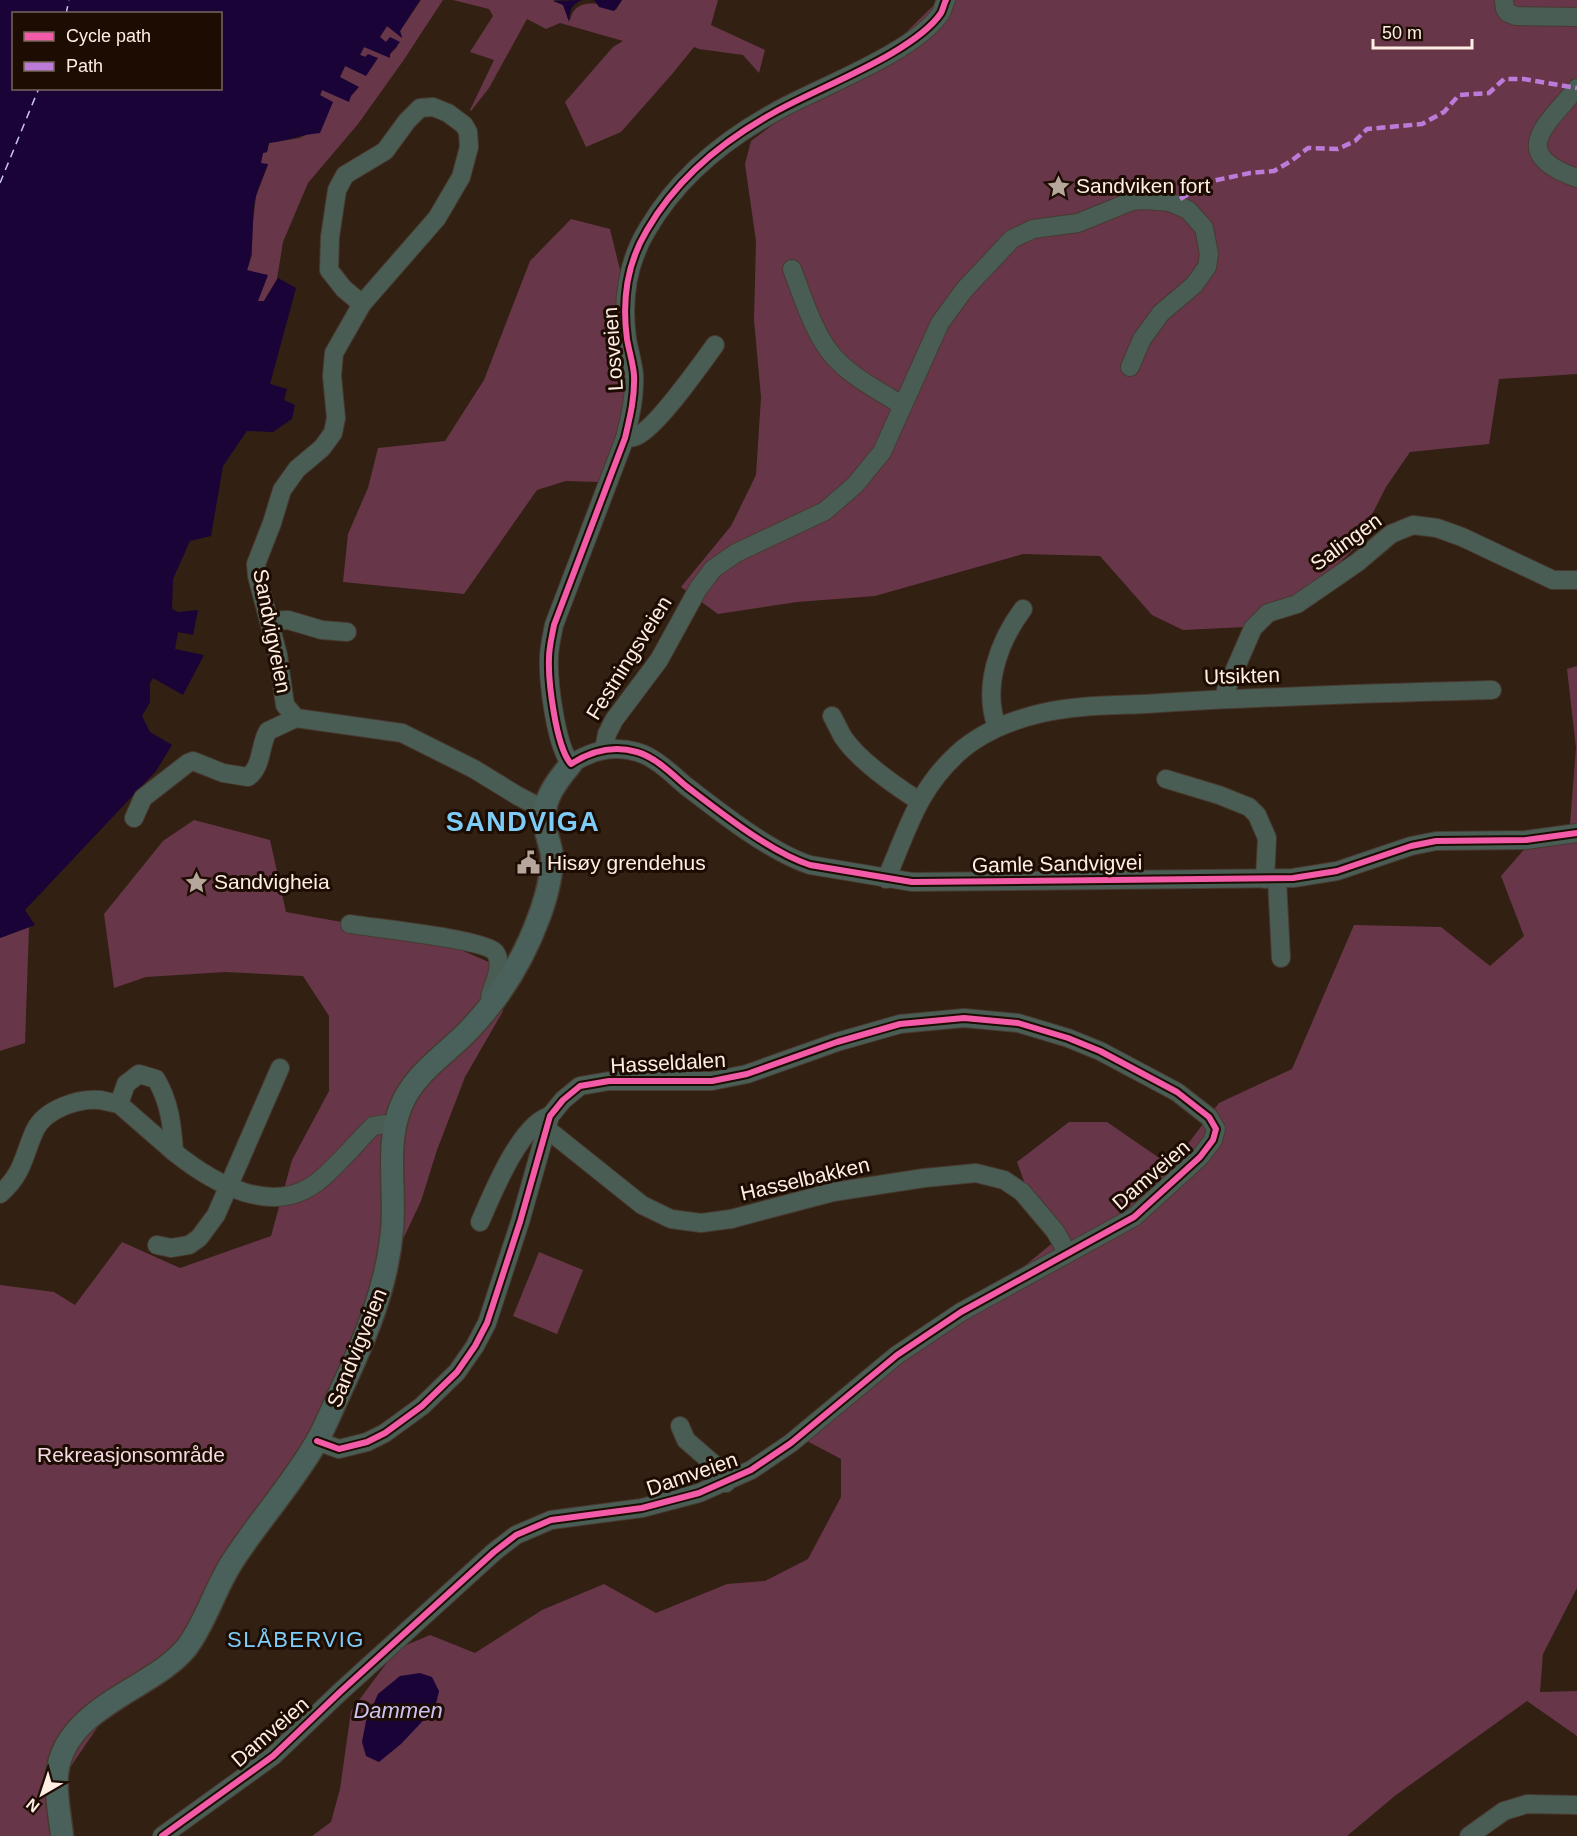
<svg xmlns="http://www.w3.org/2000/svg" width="1577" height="1836" viewBox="0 0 1577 1836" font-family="Arial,sans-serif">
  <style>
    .green { fill: #683649 }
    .water { fill: #1a0337; fill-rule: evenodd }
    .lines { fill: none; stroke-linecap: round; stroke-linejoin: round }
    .ferry { stroke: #ccc3f2; stroke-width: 1.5; stroke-dasharray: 8 6; stroke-linecap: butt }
    .minor-casing { stroke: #483a2f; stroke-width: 20 }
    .major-casing { stroke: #483a2f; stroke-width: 25 }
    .minor { stroke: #495d55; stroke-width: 18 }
    .major { stroke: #49615a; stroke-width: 22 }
    .quiet { stroke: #bd7bd9; stroke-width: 4.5; stroke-dasharray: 9 4.5; stroke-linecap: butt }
    .cycleway-casing { stroke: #1d0c02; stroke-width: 10 }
    .cycleway { stroke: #f35aa7; stroke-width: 6 }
    .labels { text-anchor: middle; stroke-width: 6; stroke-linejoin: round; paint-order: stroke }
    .poi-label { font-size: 21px; fill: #ffeee4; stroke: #1d0c02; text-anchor: start }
    .street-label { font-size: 21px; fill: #ffeee4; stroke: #1d0c02 }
    .park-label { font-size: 21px; fill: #f5d9e3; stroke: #1d0c02 }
    .neighbourhood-label { font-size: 22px; letter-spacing: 1.5px; fill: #7ecdf9; stroke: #1d0c02 }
    .water-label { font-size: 22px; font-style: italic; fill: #ccc3f2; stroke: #1d0c02 }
    .district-label { font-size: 27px; font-weight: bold; letter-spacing: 1.5px; fill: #7ecdf9; stroke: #1d0c02 }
  </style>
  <rect width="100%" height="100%" fill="#322013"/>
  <!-- green -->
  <g class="green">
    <polygon points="421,0 443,0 403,61 358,124 308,183 283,242 277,279 264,301 257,301 247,270 252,255 252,232 256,196 268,165 260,164 263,153 267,152 269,143 300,138 307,134 322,90 340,77 345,66 366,57 360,55 364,47 390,54 398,46 386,42 379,37 387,26 402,37 400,31"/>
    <path d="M453,0h100l10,5 7,16c3,-21 25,-21 46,-11l6,-10h96l-7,25 54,25 -6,23 -16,-18 -44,-6 -5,-2 -21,26 -52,59 -35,15 -21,-45 48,-55 10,-6 -63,-18 -14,6 -19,-10 -38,69 -18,23 -1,-1 24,-50 -24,-8 23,-36 -4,-7z"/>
    <polygon points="939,0 1577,0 1577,374 1499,379 1489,444 1410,452 1386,487 1355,548 1302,598 1267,626 1183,630 1152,615 1100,556 1023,554 875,596 797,602 718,614 681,587 731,526 756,475 761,397 754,320 756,241 745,164 751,141 814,94 881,57"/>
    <polygon points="571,219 610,229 621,274 629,411 599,482 566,481 537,490 464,594 343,582 348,534 368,488 378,448 445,441 484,380 530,261"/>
    <polygon points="1577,666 1577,1588 1543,1654 1540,1692 1577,1691 1577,1736 1527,1701 1396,1795 1347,1836 312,1836 331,1822 340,1789 351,1711 397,1649 430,1635 475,1653 542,1610 604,1584 656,1613 727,1584 765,1581 808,1559 841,1497 841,1459 807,1441 778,1455 994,1291 1055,1241 1027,1190 1017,1162 1069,1122 1107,1122 1171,1166 1219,1103 1292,1069 1354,925 1441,927 1490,966 1524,936 1501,876 1527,846 1570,824 1576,748 1567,669"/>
    <polygon points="194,820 270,840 286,912 436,939 491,963 503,1011 465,1077 437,1150 421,1201 388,1271 365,1344 252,1545 206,1637 176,1673 99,1725 69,1769 66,1786 69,1836 0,1836 0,1285 54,1292 75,1305 122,1242 180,1268 271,1236 292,1160 329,1091 329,1016 303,976 225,972 146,977 114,988 104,914 163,841"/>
    <polygon points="29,927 25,1043 0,1051 0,938"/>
    <polygon points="539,1252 583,1270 557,1334 513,1316"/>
  </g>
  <!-- water -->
  <g class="water">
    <path d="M0,0h420l-20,31 2,7 -15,-12 -7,11 6,5 4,-5 10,5 -10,12v4l-26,-11 -4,8 5,2 3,-3 10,4 -12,18 -21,-10 -5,11 19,10 -8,9 -2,6 -27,-12 -2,5 13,7 -13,31c-17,1 -33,8 -51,10l-2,9 -4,1 -2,10 7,1c-4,11 -9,21 -12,32 -6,24 0,50 -9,74l21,5 -10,26h6l14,-23 18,10 -26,96 17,5 -3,11 11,5 -3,14 -19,13 -26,-1 -24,35 -12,70 -21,5 -17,38 -1,30 6,3 20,-2 -5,25 -15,-3 -3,17 29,6 -21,40 -30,-17 -3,5v19l-8,14 8,16 22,13 -16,26 -131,139 10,15 -35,13zM14,14h206v74h-206z"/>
    <path d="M583,0c-12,4 -13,10 -14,22l-6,-17 -10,-4z"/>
    <polygon points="592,0 622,0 614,11 599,7 595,1"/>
    <polygon points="420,1673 432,1677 439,1691 435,1708 401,1744 379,1762 366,1756 362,1742 366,1721 378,1694 400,1676"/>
  </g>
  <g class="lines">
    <!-- ferry -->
    <g class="ferry">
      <polyline points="66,14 69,0"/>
      <polyline points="0,183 39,88"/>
    </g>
    <defs>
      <g id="minor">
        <path d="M946,0c-2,4 -3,9 -5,13 -27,40 -122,74 -166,99 -53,29 -98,66 -128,118 -20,33 -25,72 -20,109 2,12 6,24 7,36 1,22 -4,42 -9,63l-71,187c-2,11 -5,22 -5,33 -1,24 7,89 22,106 20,-13 42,-19 66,-12 18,5 35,22 49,34 34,26 84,66 124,79l102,17 381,-4 44,-7 74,-25 25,-5 90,-1 51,-7"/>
        <polyline points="1504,0 1505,9 1508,13 1516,16 1577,17"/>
        <path d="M1577,88c-31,37 -70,66 0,90"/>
        <path d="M792,269c11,28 22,66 42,88 18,20 45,34 68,48"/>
        <polyline points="362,304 344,289 329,270 330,237 337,190 345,175 385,151 407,121 420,108 433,107 448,113 464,125 468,132 469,147 461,177 437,218 362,304 334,353 332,376 336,418 333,433 322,448 297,469 282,490 272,523 256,564 257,576 278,655 285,705 296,718 402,733 474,769 518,796 545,810"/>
        <path d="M625,438c3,-1 6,0 9,-1 20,-5 67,-73 81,-92"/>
        <polyline points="270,621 288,620 322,630 347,632"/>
        <polyline points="1226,698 1226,690 1253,628 1268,613 1297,604 1358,562 1391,534 1413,525 1437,528 1462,537 1553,580 1577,580"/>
        <path d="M832,716c4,7 7,14 11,21 16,24 51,48 76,64"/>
        <path d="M997,727c-15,-40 2,-86 26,-118"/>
        <polyline points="604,750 607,734 614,720 659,660 698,589 713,569 736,553 825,511 855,485 882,452 940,323 964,290 1012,239 1033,229 1078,223 1132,201 1146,200 1170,202 1188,210 1204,228 1209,254 1207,267 1194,285 1161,313 1142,339 1130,367"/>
        <polyline points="1166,779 1219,795 1249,807 1257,815 1267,838 1265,879"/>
        <path d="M134,818l9,-20 45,-35 5,-2 30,12 25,4c15,-11 11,-31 20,-46l28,-13"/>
        <path d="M886,879c22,-49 30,-87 71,-125 24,-22 55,-34 85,-41 39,-9 79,-7 118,-10 111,-7 222,-10 332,-13"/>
        <polyline points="1277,879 1281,958"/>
        <path d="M350,924c23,4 134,15 145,28 9,12 -1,31 -5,44l2,5"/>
        <polyline points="119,1104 174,1152"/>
        <polyline points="547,1129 642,1205 671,1219 701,1223 731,1219 833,1192 924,1178 976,1173 1004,1180 1022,1192 1055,1231 1067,1252"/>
        <path d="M0,1194c24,-21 23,-38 35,-64 10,-21 44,-32 65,-30 6,1 13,3 19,4l7,-20 13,-10 17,5c14,24 16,46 18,73 40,32 101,67 147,27 19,-16 35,-36 52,-53l12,-2 9,2"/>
        <path d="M480,1222c12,-27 40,-98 70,-106"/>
        <polyline points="157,1245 171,1248 189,1245 199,1238 216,1215 280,1068"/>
        <polyline points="680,1426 686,1440 717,1467 726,1483"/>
        <polyline points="162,1836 273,1756 340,1692 494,1552 516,1535 551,1520 642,1508 699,1493 751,1470 791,1443 897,1355 961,1312 1134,1217 1200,1157 1213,1140 1216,1129 1209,1117 1177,1092 1100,1051 1068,1038 1018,1023 964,1018 900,1024 837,1042 747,1074 712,1081 609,1081 580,1086 563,1100 550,1116 520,1222 487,1323 475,1346 457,1372 422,1406 385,1433 367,1442 339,1449 317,1441"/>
        <polyline points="1469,1836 1504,1811 1527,1804 1577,1805"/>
      </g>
      <path id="major" d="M62,1836c-2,-20 -7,-42 -5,-62 5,-45 46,-68 81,-89 18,-11 36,-22 49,-38 20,-27 28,-60 47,-88 26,-40 59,-76 83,-118 9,-16 16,-34 24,-51 24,-51 46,-103 51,-160 4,-40 -7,-85 9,-124 14,-34 46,-52 70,-78 30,-32 53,-70 68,-111 7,-19 13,-41 13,-61 -1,-10 -6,-21 -7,-31 -4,-24 11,-43 26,-61"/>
    </defs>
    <!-- minor casing -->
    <use href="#minor" class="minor-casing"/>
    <!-- major casing -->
    <use href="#major" class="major-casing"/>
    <!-- minor -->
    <use href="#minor" class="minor"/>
    <!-- major -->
    <use href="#major" class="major"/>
    <!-- quiet -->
    <polyline class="quiet" points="1180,199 1212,181 1250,173 1274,171 1291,161 1308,148 1338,149 1355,141 1367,129 1422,124 1444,112 1459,95 1489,93 1504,79 1524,79 1577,88"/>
    <defs>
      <g id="cycleway">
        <path d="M946,0c-2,4 -3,9 -5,13 -27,40 -122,74 -166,99 -53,29 -98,66 -128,118 -20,33 -25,72 -20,109 2,12 6,24 7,36 1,22 -4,42 -9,63l-71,187c-2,11 -5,22 -5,33 -1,24 7,89 22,106 20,-13 42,-19 66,-12 18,5 35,22 49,34 34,26 84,66 124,79l102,17 381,-4 44,-7 74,-25 25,-5 90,-1 51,-7"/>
        <polyline points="162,1836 273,1756 340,1692 494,1552 516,1535 551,1520 642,1508 699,1493 751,1470 791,1443 897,1355 961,1312 1134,1217 1200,1157 1213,1140 1216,1129 1209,1117 1177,1092 1100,1051 1068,1038 1018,1023 964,1018 900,1024 837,1042 747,1074 712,1081 609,1081 580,1086 563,1100 550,1116 520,1222 487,1323 475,1346 457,1372 422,1406 385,1433 367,1442 339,1449 317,1441"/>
      </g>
    </defs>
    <!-- cycleway casing -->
    <use href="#cycleway" class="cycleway-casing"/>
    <!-- cycleway -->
    <use href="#cycleway" class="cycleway"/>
  </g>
  <!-- icons -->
  <defs>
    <symbol id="sight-bare" viewBox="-9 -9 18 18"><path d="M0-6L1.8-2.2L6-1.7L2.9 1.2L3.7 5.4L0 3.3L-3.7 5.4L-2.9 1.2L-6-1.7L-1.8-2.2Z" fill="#b7a69b" stroke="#1d0c02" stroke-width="2.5" paint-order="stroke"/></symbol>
    <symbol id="civic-bare" viewBox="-9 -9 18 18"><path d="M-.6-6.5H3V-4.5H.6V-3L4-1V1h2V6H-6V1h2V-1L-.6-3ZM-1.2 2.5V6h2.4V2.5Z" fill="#b7a69b" stroke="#1d0c02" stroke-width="2.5" paint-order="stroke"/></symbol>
  </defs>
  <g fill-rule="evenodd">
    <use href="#sight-bare" x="1042" y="170" width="33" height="33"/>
    <use href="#civic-bare" x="512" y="846" width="33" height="33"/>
    <use href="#sight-bare" x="180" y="866" width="33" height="33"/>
  </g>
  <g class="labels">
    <!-- poi labels -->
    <g class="poi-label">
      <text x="1076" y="193">Sandviken fort</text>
      <text x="547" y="870">Hisøy grendehus</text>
      <text x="214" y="889">Sandvigheia</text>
    </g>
    <!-- street labels -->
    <g class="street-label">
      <text transform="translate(613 349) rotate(-94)" y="7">Losveien</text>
      <text transform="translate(1346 542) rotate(-36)" y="7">Salingen</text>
      <text transform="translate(272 631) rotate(79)" y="7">Sandvigveien</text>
      <text transform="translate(629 658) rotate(-58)" y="7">Festningsveien</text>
      <text transform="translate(1242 676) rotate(-2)" y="7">Utsikten</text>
      <text transform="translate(1057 864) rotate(-1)" y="7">Gamle Sandvigvei</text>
      <text transform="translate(668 1063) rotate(-3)" y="7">Hasseldalen</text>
      <text transform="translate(1151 1175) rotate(-41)" y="7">Damveien</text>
      <text transform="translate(805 1179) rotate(-13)" y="7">Hasselbakken</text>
      <text transform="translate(357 1348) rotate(-68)" y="7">Sandvigveien</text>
      <text transform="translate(692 1474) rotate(-19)" y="7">Damveien</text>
      <text transform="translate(270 1732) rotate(-41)" y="7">Damveien</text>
    </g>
    <!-- park labels -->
    <g class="park-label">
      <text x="131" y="1462">Rekreasjonsområde</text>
    </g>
    <!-- neighbourhood labels -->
    <g class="neighbourhood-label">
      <text x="296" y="1647">SLÅBERVIG</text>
    </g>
    <!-- water labels -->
    <g class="water-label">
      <text x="398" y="1718">Dammen</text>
    </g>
    <!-- district labels -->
    <g class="district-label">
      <text x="523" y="831">SANDVIGA</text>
    </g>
  </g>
  <!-- legend -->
  <rect x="12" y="12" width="210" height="78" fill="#1d0c02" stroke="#77665c" stroke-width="1.5"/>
  <rect x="24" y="32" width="30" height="9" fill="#f35aa7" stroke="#77665c" stroke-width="1.5"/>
  <text x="66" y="42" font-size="18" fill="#ffeee4">Cycle path</text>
  <rect x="24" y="62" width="30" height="9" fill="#bd7bd9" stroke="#77665c" stroke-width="1.5"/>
  <text x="66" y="72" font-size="18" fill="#ffeee4">Path</text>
  <!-- north arrow -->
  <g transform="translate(42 1794) rotate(219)" stroke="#1d0c02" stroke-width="4.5" paint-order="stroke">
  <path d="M0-4.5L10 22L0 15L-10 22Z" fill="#ffeee4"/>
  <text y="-9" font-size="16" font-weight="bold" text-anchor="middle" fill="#ffeee4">N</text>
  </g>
  <!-- scale -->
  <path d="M1373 39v9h99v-9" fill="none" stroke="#ffeee4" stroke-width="3"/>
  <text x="1382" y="39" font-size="18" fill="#ffeee4" stroke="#1d0c02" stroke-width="4.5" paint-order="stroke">50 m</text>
</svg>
